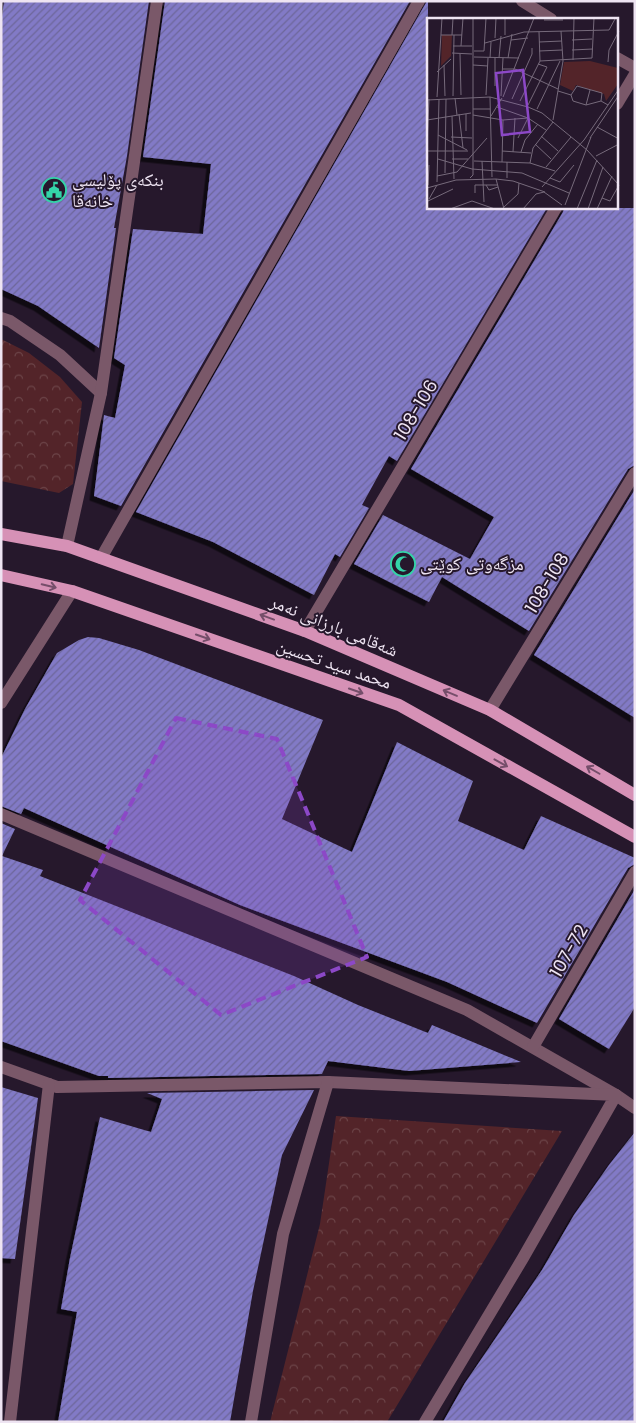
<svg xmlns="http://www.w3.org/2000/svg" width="636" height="1423" viewBox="0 0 636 1423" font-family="Poppins,'Noto Naskh Arabic',sans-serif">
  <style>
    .park { fill: url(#park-crowns) }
    .building { fill: url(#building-hatch); filter: url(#shadow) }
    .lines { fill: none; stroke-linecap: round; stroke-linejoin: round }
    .minor { stroke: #7a5869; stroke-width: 12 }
    .major { stroke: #d691b6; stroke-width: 12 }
    .oneway { stroke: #754e6a }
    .marked { fill: #8c48c7; fill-opacity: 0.2; stroke: #8c48c7; stroke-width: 4; stroke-dasharray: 10 6; stroke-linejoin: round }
    .labels { text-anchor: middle; stroke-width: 4; stroke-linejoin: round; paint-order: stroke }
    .poi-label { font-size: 18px; fill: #eee4f2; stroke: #26182c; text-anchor: start }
    .street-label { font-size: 18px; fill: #eee4f2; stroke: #26182c }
    .inset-road { fill: none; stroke: #766a7b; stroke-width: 1 }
    .view { fill: #8c48c7; fill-opacity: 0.15; stroke: #8c48c7; stroke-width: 2.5 }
    .inset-edge { fill: none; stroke: #eee4f2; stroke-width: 2.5 }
  </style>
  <defs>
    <pattern id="park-crowns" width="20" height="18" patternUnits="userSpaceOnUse" patternTransform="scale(1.25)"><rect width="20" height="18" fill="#532429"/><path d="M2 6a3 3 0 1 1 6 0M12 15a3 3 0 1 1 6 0" fill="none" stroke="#6c4448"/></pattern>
    <pattern id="building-hatch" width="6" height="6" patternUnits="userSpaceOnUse" patternTransform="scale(1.25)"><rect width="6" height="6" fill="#827ac6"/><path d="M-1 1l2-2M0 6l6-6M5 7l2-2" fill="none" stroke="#6d679a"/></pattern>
    <filter id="shadow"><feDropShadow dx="-4.5" dy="4.5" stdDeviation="0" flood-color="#0009"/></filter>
  </defs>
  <rect width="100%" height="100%" fill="#26182c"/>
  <!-- park -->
  <g class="park">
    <polygon points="1,339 29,353 60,377 82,402 73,484 59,493 1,481"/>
    <polygon points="336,1116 562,1131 387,1422 270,1422 320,1224"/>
  </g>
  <!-- building -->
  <g class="building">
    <polygon points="4,1 149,1 127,156 114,228 116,228 99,348 38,306 1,289 1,26"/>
    <polygon points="165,1 410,1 121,506 94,496 104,415 115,418 125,365 114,358 133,229 203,234 211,164 143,157"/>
    <polygon points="427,1 428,1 428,208 547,208 397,461 389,456 362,505 369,508 340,557 335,554 314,595 213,542 136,512"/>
    <polygon points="564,208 635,208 635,465 628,469 529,631 442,577 429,602 354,564 383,515 470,559 494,517 411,469 563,212"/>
    <polygon points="635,489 635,718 534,655"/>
    <polygon points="88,637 99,638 139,650 323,720 282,819 352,852 397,742 473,781 458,821 524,850 541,816 635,858 635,864 628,868 537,1023 447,982 240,905 24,808 21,814 1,806 1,758 25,709 57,653 79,640"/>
    <polygon points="1,823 15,829 2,856 43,870 40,876 294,976 358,1005 428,1033 432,1025 521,1062 409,1071 328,1061 322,1074 108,1078 108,1076 99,1076 1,1041"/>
    <polygon points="635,889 635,1007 609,1049 559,1019"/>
    <polygon points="1,1087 38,1098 15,1259 1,1258"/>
    <polygon points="314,1090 282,1155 253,1291 230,1422 58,1422 77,1312 61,1309 70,1258 100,1117 151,1132 162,1099 147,1093"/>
    <polygon points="635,1132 635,1422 443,1422 465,1383 542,1270 574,1215 609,1165"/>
  </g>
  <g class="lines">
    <!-- minor -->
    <g class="minor">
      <polyline points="522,1 551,19"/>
      <polyline points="617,58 635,68"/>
      <polyline points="617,104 635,74"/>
      <polyline points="1,318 10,321 60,355 101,393"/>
      <polyline points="67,546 101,393 157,1"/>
      <polyline points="101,558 419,1"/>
      <polyline points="305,631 556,208"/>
      <polyline points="1,703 72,591"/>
      <polyline points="490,710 635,473"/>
      <polyline points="1,814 467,1010 616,1095 635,1108"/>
      <polyline points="533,1047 635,872"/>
      <polyline points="1,1067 57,1087 328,1082 616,1095 523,1258 425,1422"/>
      <polyline points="10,1422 49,1084"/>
      <polyline points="251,1422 283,1234 328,1082"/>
    </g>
    <!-- major -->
    <g class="major">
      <polyline points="1,534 67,546 305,631 490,710 635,795"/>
      <polyline points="1,575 72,591 399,705 635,837"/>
    </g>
  </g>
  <!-- one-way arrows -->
  <defs><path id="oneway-shaft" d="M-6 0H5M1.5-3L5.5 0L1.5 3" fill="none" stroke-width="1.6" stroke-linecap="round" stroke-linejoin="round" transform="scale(1.25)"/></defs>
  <g class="oneway">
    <use href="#oneway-shaft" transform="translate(49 586) rotate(13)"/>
    <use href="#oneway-shaft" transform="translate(267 617) rotate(-160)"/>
    <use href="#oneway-shaft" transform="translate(203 637) rotate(19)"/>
    <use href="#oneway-shaft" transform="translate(356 691) rotate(19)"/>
    <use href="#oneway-shaft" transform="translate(450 693) rotate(-157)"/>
    <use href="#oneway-shaft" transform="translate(501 763) rotate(29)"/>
    <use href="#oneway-shaft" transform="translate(593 770) rotate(-150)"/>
  </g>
  <!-- marked area -->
  <path class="marked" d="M176,718l101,21 90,218 -146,58 -141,-115z"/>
  <!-- icons -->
  <defs>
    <symbol id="civic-ring" viewBox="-11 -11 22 22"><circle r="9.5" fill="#26182c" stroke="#34d4a8" stroke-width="1.5"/><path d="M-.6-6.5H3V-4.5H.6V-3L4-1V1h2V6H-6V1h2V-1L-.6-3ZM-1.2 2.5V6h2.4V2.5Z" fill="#34d4a8"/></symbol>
    <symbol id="mosque-ring" viewBox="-11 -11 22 22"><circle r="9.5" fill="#26182c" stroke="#34d4a8" stroke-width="1.5"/><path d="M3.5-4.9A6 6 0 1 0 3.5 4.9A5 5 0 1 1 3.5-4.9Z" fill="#34d4a8"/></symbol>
  </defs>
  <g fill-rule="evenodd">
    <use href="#civic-ring" x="40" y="176" width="28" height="28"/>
    <use href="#mosque-ring" x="389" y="550" width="28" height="28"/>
  </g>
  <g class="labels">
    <!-- poi labels -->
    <g class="poi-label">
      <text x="72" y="186">بنکەی پۆلیسی<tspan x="72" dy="21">خانەقا</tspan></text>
      <text x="420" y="570">مزگەوتی کوێتی</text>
    </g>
    <!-- street labels -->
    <g class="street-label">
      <text transform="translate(416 410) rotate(-59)" y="6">108-106</text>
      <text transform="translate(547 583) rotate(-59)" y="6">108-108</text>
      <text transform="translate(334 626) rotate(22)" y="6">شەقامی بارزانی نەمر</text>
      <text transform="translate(334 664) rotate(19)" y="6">محمد سید تحسین</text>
      <text transform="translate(569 951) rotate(-60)" y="6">107-72</text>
    </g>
  </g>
  <!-- overview -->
  <g transform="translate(427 18)">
    <rect width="191" height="191" fill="#26182c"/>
    <path d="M15,17h10l-1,21 -10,10z" fill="#532429"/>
    <path d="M163,43l28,7v16l-12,17 -2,-7 -28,-9 -3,6 -13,-6 4,-23z" fill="#532429"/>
    <path class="inset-road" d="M117,2h19M14,17h21M25,17l1,-17M78,17v-17M68,20l1,-20M84,22l17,-2M145,22l20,-1M112,24l23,-1M58,25l39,-11 85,-2 6,-11M26,28h19M34,28l2,-28M145,32l21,-1M47,33h10l2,-33M112,33l23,-1M25,35l20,1M33,36l1,41M47,39l45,1M63,40l1,-16M72,40l2,-22M81,40l4,-24M146,42l1,-42M113,43l52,-3 2,-40M181,44l1,-12 10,-19M17,47l1,31M46,47l15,1M76,51h12l43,20M10,54l14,-13M68,68v-28M131,73l13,4 6,-9 25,7 -1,8 7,4M59,77l2,-37M144,77l2,6 13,4 15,-4M26,78l1,-61M74,78l2,-38M10,79l5,-79M63,79l2,80M76,79l31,-79M28,80l2,17M85,81l20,-45v-6M0,82l63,-3 38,10 14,6 45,37 32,35M93,83l20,-40 -1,-29M101,87l19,-38 -9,-3M159,87l4,-15M70,89l31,11 18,12M46,91h17M110,91l23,-48M32,96l4,34M39,96v17M46,97l30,5 25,-2 -10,20M25,98l2,63M64,98l11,-18M0,102l44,-7M126,102l10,-59 -2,-30M170,109l22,12M11,117l29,15M114,118l17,15M24,119l21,1M163,120l29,-43M108,126l16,15M0,127l2,-46M0,133h41M75,133l29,2M86,134l2,-34M94,134l4,-12 13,-16M169,138l23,-12M11,141l34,10 50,4 47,20M25,141h16M47,143l56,2 25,8M55,143l2,41M75,144l1,-42M80,144v16M103,145l3,-15 20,-26M119,149l25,-30M18,155l1,-74M10,158l20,-4 30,-34M43,160l3,-3v-157M123,160l10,4 14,-17M69,161l8,30M10,164l2,-83M1,167l1,-20M59,167l3,5 9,-3M115,169l42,-47 35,-51M0,170l29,-8 40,-1 17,2 32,11M117,174l18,13M48,175v-8h23M175,180l8,3 9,-16M2,181l8,-14M1,183l25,-12M138,187l26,-68M77,189l14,-13 1,-11M23,191l22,-8 23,8M96,191l13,-15 8,-2M150,191l20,-49M161,191l15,-42M170,191l15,-33"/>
    <path class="view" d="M96,52l7,62 -28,3 -6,-62z"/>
    <rect width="191" height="191" class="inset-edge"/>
  </g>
  <!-- border -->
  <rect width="636" height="1423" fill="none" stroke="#eee4f2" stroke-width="5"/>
</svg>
